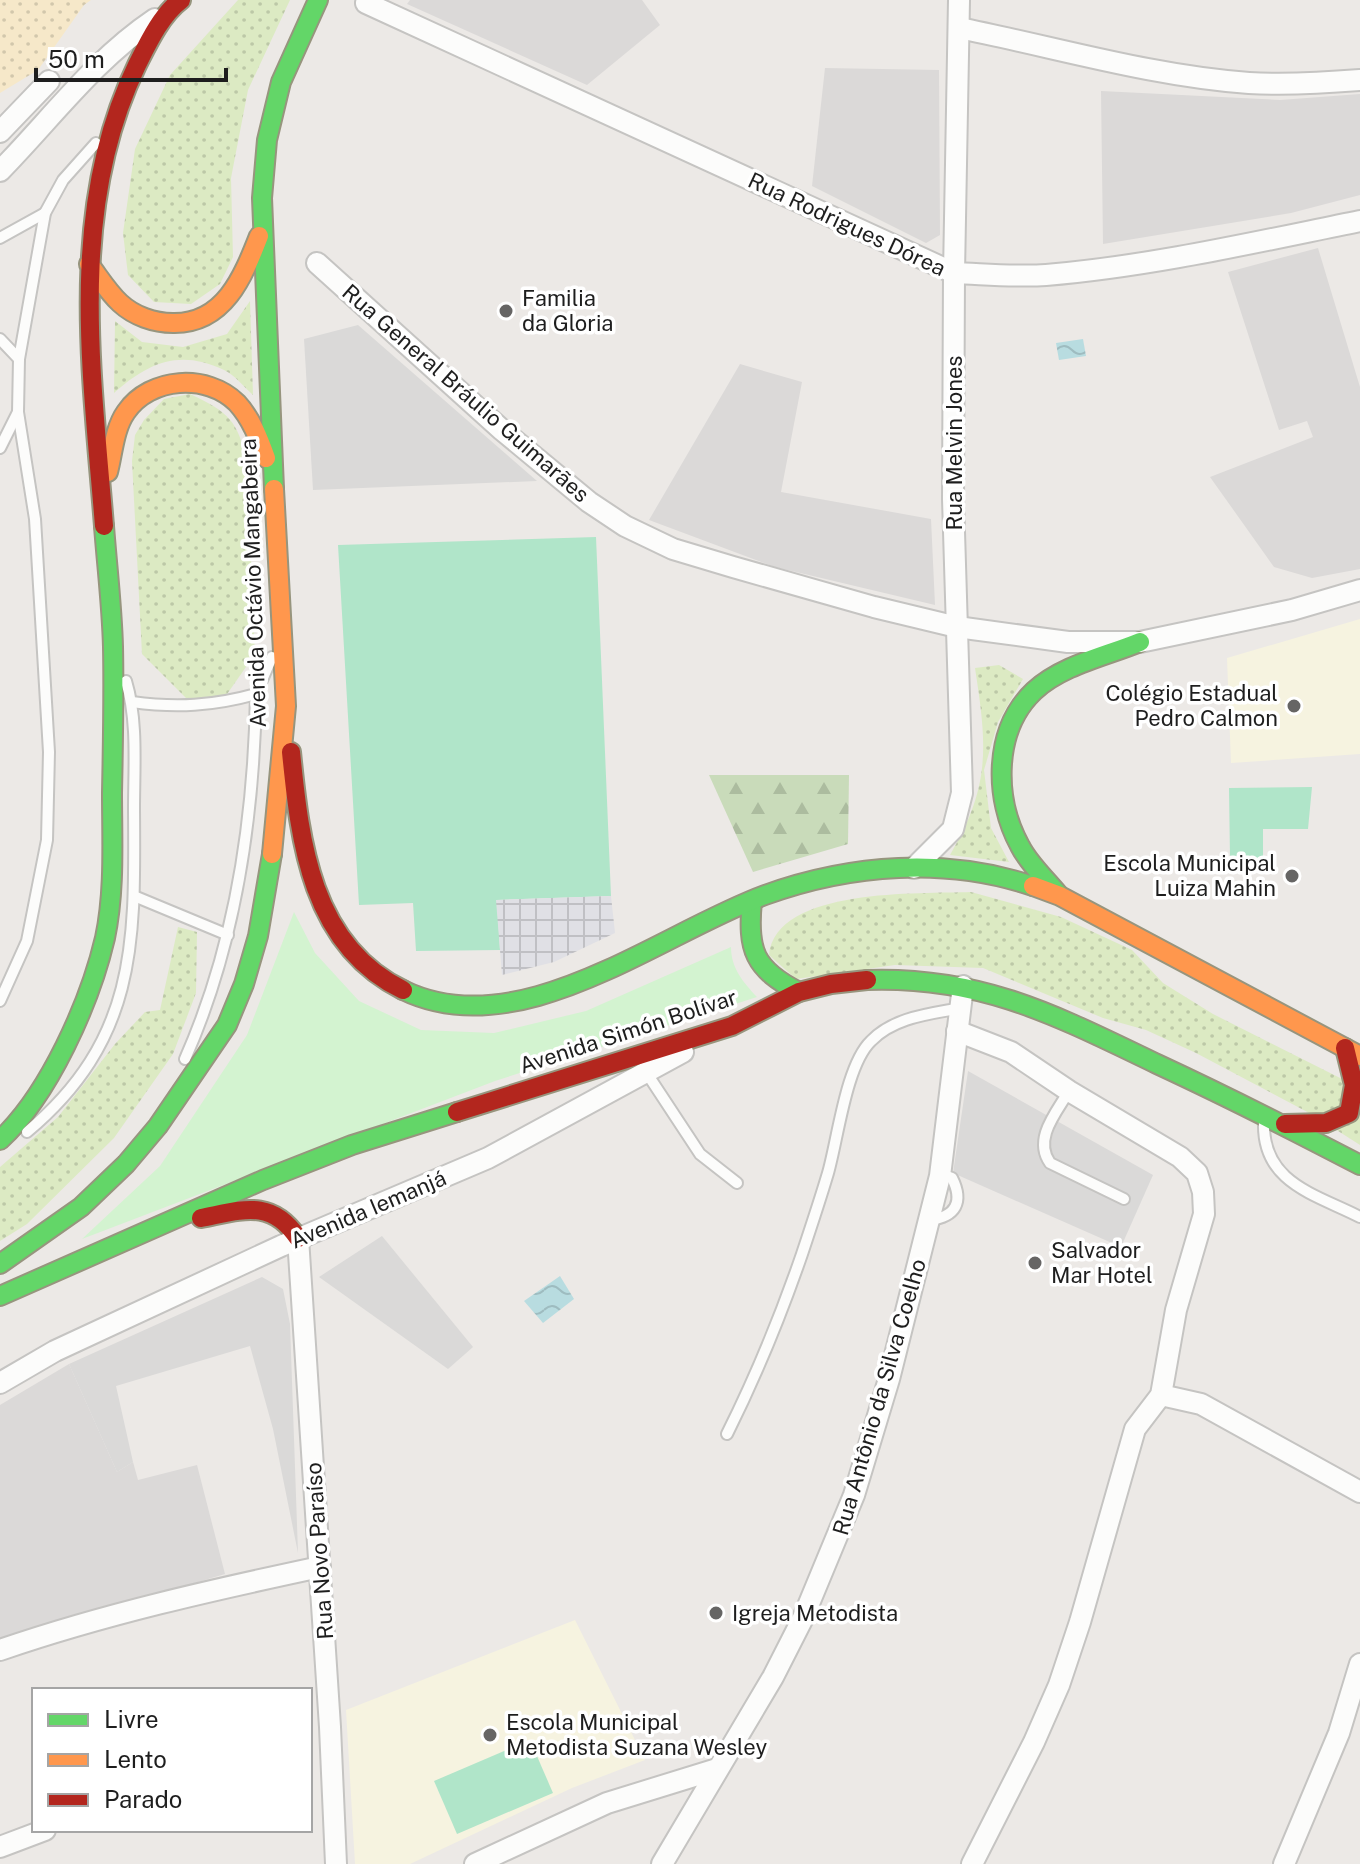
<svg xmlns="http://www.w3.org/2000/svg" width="1360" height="1864" viewBox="0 0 1360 1864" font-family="'Public Sans',sans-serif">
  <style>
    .residential { fill: #dbd9d8 }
    .education { fill: #f6f3e0 }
    .religious { fill: #dad9d8 }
    .grass { fill: url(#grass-dots) }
    .forest { fill: url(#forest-firs) }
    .sand { fill: url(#sand-dots) }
    .park { fill: #d3f3d0 }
    .pitch { fill: #b0e5c9 }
    .plaza { fill: url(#plaza-grid) }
    .water { fill: url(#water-waves) }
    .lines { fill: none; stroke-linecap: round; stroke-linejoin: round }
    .lane-casing { stroke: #c5c4c2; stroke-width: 14 }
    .street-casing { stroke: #c5c4c2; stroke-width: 24 }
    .fast-casing { stroke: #97957e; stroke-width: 22 }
    .slow-casing { stroke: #97957e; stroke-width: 22 }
    .jam-casing { stroke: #97957e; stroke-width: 22 }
    .lane { stroke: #fcfcfb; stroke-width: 10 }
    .street { stroke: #fcfcfb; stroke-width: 20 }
    .fast { stroke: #63d668; stroke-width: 18 }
    .slow { stroke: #ff974d; stroke-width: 18 }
    .jam { stroke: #b3261e; stroke-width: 18 }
    .poi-dot { fill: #666564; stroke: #fff; stroke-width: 3 }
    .labels { text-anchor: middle; stroke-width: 7; stroke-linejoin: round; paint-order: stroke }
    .street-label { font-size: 22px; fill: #1e1e1e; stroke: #fff }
    .poi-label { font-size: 22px; fill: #1e1e1e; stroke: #fff; text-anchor: start }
  </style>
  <defs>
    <pattern id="grass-dots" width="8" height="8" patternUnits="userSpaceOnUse" patternTransform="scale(2)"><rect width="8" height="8" fill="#dceac3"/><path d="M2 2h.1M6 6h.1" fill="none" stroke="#bcc8a7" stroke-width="1.8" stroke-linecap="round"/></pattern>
    <pattern id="forest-firs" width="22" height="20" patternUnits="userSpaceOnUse" patternTransform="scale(2)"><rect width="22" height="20" fill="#c9dbba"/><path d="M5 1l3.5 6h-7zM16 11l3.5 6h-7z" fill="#acbc9f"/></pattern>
    <pattern id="sand-dots" width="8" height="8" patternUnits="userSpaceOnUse" patternTransform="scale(2)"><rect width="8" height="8" fill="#f6e8c9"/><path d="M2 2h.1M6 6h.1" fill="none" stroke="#d2c7ac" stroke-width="1.8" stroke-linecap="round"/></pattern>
    <pattern id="plaza-grid" width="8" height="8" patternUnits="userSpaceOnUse" patternTransform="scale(2)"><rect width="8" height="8" fill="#e0e0e5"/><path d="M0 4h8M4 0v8" fill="none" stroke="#c0c0c4"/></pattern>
    <pattern id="water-waves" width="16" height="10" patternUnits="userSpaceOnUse" patternTransform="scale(2)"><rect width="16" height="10" fill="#b8dce0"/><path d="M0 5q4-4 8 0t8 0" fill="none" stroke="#9ebcc0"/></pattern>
  </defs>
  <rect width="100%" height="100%" fill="#ece9e6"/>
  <!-- residential -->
  <g class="residential">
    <polygon points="410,0 642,0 660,25 587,85 407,4"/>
    <polygon points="825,68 939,70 940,235 926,243 812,186"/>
    <polygon points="1101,91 1280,100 1360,94 1360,195 1291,213 1103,244"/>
    <polygon points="1318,248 1360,387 1360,569 1312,578 1274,567 1210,477 1313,437 1307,421 1279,430 1228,272"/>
    <polygon points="740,364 802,382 781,492 931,519 935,605 775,567 649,520"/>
    <polygon points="69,1364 117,1472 133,1462 138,1480 197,1465 225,1574 0,1641 0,1405"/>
  </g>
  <!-- education -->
  <g class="education">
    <polygon points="1360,619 1360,754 1231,763 1227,658"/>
    <polygon points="575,1620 645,1760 572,1788 410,1864 355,1864 346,1710"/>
  </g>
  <!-- religious -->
  <g class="religious">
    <polygon points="358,325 537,481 313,490 304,339"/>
    <polygon points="968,1071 1153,1175 1121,1247 953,1173"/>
    <polygon points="382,1236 473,1347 448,1369 319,1277"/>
    <polygon points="262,1277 283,1289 290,1324 298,1553 273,1429 250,1346 116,1386 133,1462 117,1472 69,1364"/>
  </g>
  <!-- grass -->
  <g class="grass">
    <polygon points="238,0 290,0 248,90 231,178 233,257 220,284 191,304 154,302 128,275 123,233 135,149 170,75"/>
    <path d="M250,301l3,94c-9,-8 -18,-20 -29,-25 -44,-21 -75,-8 -110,23l1,-72 27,21 41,5 44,-13z"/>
    <path d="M190,394c39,18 48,27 57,69l8,191 -30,43 -37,3 -46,-46 -10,-193 3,-26 9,-15 20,-21z"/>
    <path d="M999,665l24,14 -25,43 -14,48 7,58 18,34 -59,-7c41,-70 37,-109 25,-187z"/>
    <path d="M971,892l90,25 71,33 31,33 50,31 147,74v57l-47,-30 -117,-62 -50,-23 -43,-12 -120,-50 -88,-3 -99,14 -27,-24c7,-68 151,-61 202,-63z"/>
    <polygon points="178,927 197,932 196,993 173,1054 114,1138 27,1224 0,1241 0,1167 58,1117 115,1044 145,1012 160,1010"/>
  </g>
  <!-- forest -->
  <polygon class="forest" points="709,775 849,775 848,844 753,872"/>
  <!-- sand -->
  <polygon class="sand" points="0,0 91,0 84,5 38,70 0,93"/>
  <!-- park -->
  <path class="park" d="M294,912l21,41 44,48 62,29 73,3 92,-22 145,-64c0,21 12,35 26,50l-262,84 -413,158 78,-73 87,-131z"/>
  <!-- pitch -->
  <g class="pitch">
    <polygon points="596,537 611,896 497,900 500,950 416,951 413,903 359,905 338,545"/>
    <polygon points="1312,787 1308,829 1263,829 1263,859 1230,858 1229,788"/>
    <polygon points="530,1740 553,1793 457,1834 434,1781"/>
  </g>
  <!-- plaza -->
  <polygon class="plaza" points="611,896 615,933 554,962 502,975 496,900"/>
  <!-- water -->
  <g class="water">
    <polygon points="1083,339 1086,356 1059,360 1056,343"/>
    <polygon points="560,1276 574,1299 543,1323 524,1301"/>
  </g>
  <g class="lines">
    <defs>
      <g id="lane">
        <polyline points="0,238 45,213"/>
        <polyline points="0,339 19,359"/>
        <polyline points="0,448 18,412 19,359 45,213 63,180 96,143"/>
        <path d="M132,702c44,6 81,4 124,-8l16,-37"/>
        <polyline points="134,896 228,935"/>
        <polyline points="0,1001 27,941 47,840 49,752 35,519 18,412"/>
        <path d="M185,1059c51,-115 69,-240 71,-365"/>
        <polyline points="646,1072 700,1154 737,1183"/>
        <path d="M1069,1091c-13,22 -36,48 -19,72l74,36"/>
        <path d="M1264,1122c-2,61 51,72 96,95"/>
        <path d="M27,1132c111,-93 108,-191 107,-323 0,-42 4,-88 -8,-128"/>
        <path d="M929,1220c27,-3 35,-18 23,-42l-11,-4"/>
        <path d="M727,1434c29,-58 54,-119 75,-180 9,-27 18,-54 26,-81 10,-35 18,-108 43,-132 23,-24 59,-27 90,-33"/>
      </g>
      <g id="street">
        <path d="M366,3l588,270c30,1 61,4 92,2 106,-9 210,-33 314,-54"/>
        <path d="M959,28c96,19 192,48 290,55 37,2 74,0 111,-3"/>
        <polyline points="0,132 49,81"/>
        <path d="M0,171c51,-52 94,-111 155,-152"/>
        <polyline points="317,263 502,430 589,502 625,526 673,549 733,567 874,607 957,627 1068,642 1140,642 1292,610 1360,590"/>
        <polyline points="914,868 953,829 962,793 953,499 954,273 959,0"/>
        <polyline points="957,1031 1011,1052 1069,1091 1180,1157 1197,1173 1203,1192 1204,1214 1176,1310 1161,1395 1135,1429 1080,1622 1059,1685 1034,1742 972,1864"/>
        <polyline points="298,1238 330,1727 336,1864"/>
        <polyline points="0,1383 55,1351 281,1246 488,1158 683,1052"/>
        <polyline points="1161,1395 1201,1404 1360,1492"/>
        <path d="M0,1650c105,-36 212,-60 320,-83"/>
        <polyline points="0,1847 45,1830"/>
        <polyline points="475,1864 607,1803 717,1769"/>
        <polyline points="662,1864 773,1677 803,1618 854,1495 889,1379 940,1176 963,986"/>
        <polyline points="1284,1864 1339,1733 1360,1664"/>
      </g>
      <g id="fast">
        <polyline points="274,489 262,198 267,140 281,82 318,0"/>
        <path d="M1058,894c-13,-16 -29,-30 -38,-48 -26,-47 -27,-116 14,-155 28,-26 72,-35 106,-49"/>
        <path d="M752,901c-5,49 2,68 47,91"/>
        <path d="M867,980c115,-4 190,36 290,84 69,32 136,66 203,101"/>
        <path d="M403,990c116,57 256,-56 362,-95 86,-31 181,-38 268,-9"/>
        <path d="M0,1140c49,-45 90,-138 105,-202 10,-47 7,-98 7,-145 1,-49 2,-98 1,-146 -1,-40 -6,-81 -9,-121"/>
        <polyline points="0,1264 81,1207 126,1164 158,1126 227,1025 244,984 258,936 272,854"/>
        <polyline points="0,1296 263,1180 352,1145 457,1112"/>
      </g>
      <g id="slow">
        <path d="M89,264c10,13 19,28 31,39 14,13 34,20 53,20 51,1 70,-46 86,-87"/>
        <path d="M108,472c5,-19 6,-43 18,-60 24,-35 81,-39 111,-9 14,15 22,36 29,55"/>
        <polyline points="272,854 286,706 274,489"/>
        <polyline points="1033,886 1060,896 1360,1056"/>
      </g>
      <g id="jam">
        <path d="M104,526c-12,-153 -37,-317 33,-461 11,-22 24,-50 44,-65"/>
        <path d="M291,752c9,90 20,193 112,238"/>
        <polyline points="457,1112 732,1026 799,992 831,984 867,980"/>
        <polyline points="1285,1124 1326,1123 1349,1113 1354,1085 1345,1048"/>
        <path d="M201,1218c41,-8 70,-20 97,20"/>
      </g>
    </defs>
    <!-- lane casing -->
    <use href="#lane" class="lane-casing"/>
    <!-- street casing -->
    <use href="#street" class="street-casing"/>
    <!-- fast casing -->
    <use href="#fast" class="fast-casing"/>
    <!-- slow casing -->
    <use href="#slow" class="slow-casing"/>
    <!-- jam casing -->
    <use href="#jam" class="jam-casing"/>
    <!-- lane -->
    <use href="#lane" class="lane"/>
    <!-- street -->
    <use href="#street" class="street"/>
    <!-- fast -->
    <use href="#fast" class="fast"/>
    <!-- slow -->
    <use href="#slow" class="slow"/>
    <!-- jam -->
    <use href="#jam" class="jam"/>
  </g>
  <!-- markers -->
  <g class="poi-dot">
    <circle cx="506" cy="311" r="8"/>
    <circle cx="1294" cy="706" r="8"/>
    <circle cx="1292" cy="876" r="8"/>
    <circle cx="1035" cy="1263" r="8"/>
    <circle cx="716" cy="1613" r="8"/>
    <circle cx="490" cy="1735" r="8"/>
  </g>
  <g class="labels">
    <!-- street labels -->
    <g class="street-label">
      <text transform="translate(847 224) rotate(25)" y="8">Rua Rodrigues Dórea</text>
      <text transform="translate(466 393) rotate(41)" y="8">Rua General Bráulio Guimarães</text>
      <text transform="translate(954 443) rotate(-90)" y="8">Rua Melvin Jones</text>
      <text transform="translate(253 583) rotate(-92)" y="8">Avenida Octávio Mangabeira</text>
      <text transform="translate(628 1031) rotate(-18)" y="8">Avenida Simón Bolívar</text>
      <text transform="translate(368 1209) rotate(-23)" y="8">Avenida Iemanjá</text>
      <text transform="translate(879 1397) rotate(-74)" y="8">Rua Antônio da Silva Coelho</text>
      <text transform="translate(319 1551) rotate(-94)" y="8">Rua Novo Paraíso</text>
    </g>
    <!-- poi labels -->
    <g class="poi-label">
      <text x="522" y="306">Familia<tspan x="522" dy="25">da Gloria</tspan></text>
      <text x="1278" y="701" text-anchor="end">Colégio Estadual<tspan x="1278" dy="25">Pedro Calmon</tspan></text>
      <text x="1276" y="871" text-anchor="end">Escola Municipal<tspan x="1276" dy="25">Luiza Mahin</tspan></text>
      <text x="1051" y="1258">Salvador<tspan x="1051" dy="25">Mar Hotel</tspan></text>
      <text x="732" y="1621">Igreja Metodista</text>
      <text x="506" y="1730">Escola Municipal<tspan x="506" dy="25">Metodista Suzana Wesley</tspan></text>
    </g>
  </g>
  <!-- legend -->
  <rect x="32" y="1688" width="280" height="144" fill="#ffffff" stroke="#a5a5a5" stroke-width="2"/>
  <rect x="48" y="1714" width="40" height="12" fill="#63d668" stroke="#a5a5a5" stroke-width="2"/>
  <text x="104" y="1728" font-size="24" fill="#1e1e1e">Livre</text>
  <rect x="48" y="1754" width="40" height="12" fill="#ff974d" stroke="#a5a5a5" stroke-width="2"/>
  <text x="104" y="1768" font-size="24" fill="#1e1e1e">Lento</text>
  <rect x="48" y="1794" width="40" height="12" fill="#b3261e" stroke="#a5a5a5" stroke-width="2"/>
  <text x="104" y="1808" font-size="24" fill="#1e1e1e">Parado</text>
  <!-- scale -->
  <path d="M36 68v12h190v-12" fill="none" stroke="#1e1e1e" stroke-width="4"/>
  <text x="48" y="68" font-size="24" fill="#1e1e1e" stroke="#ffffff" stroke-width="6" paint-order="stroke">50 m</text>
</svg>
